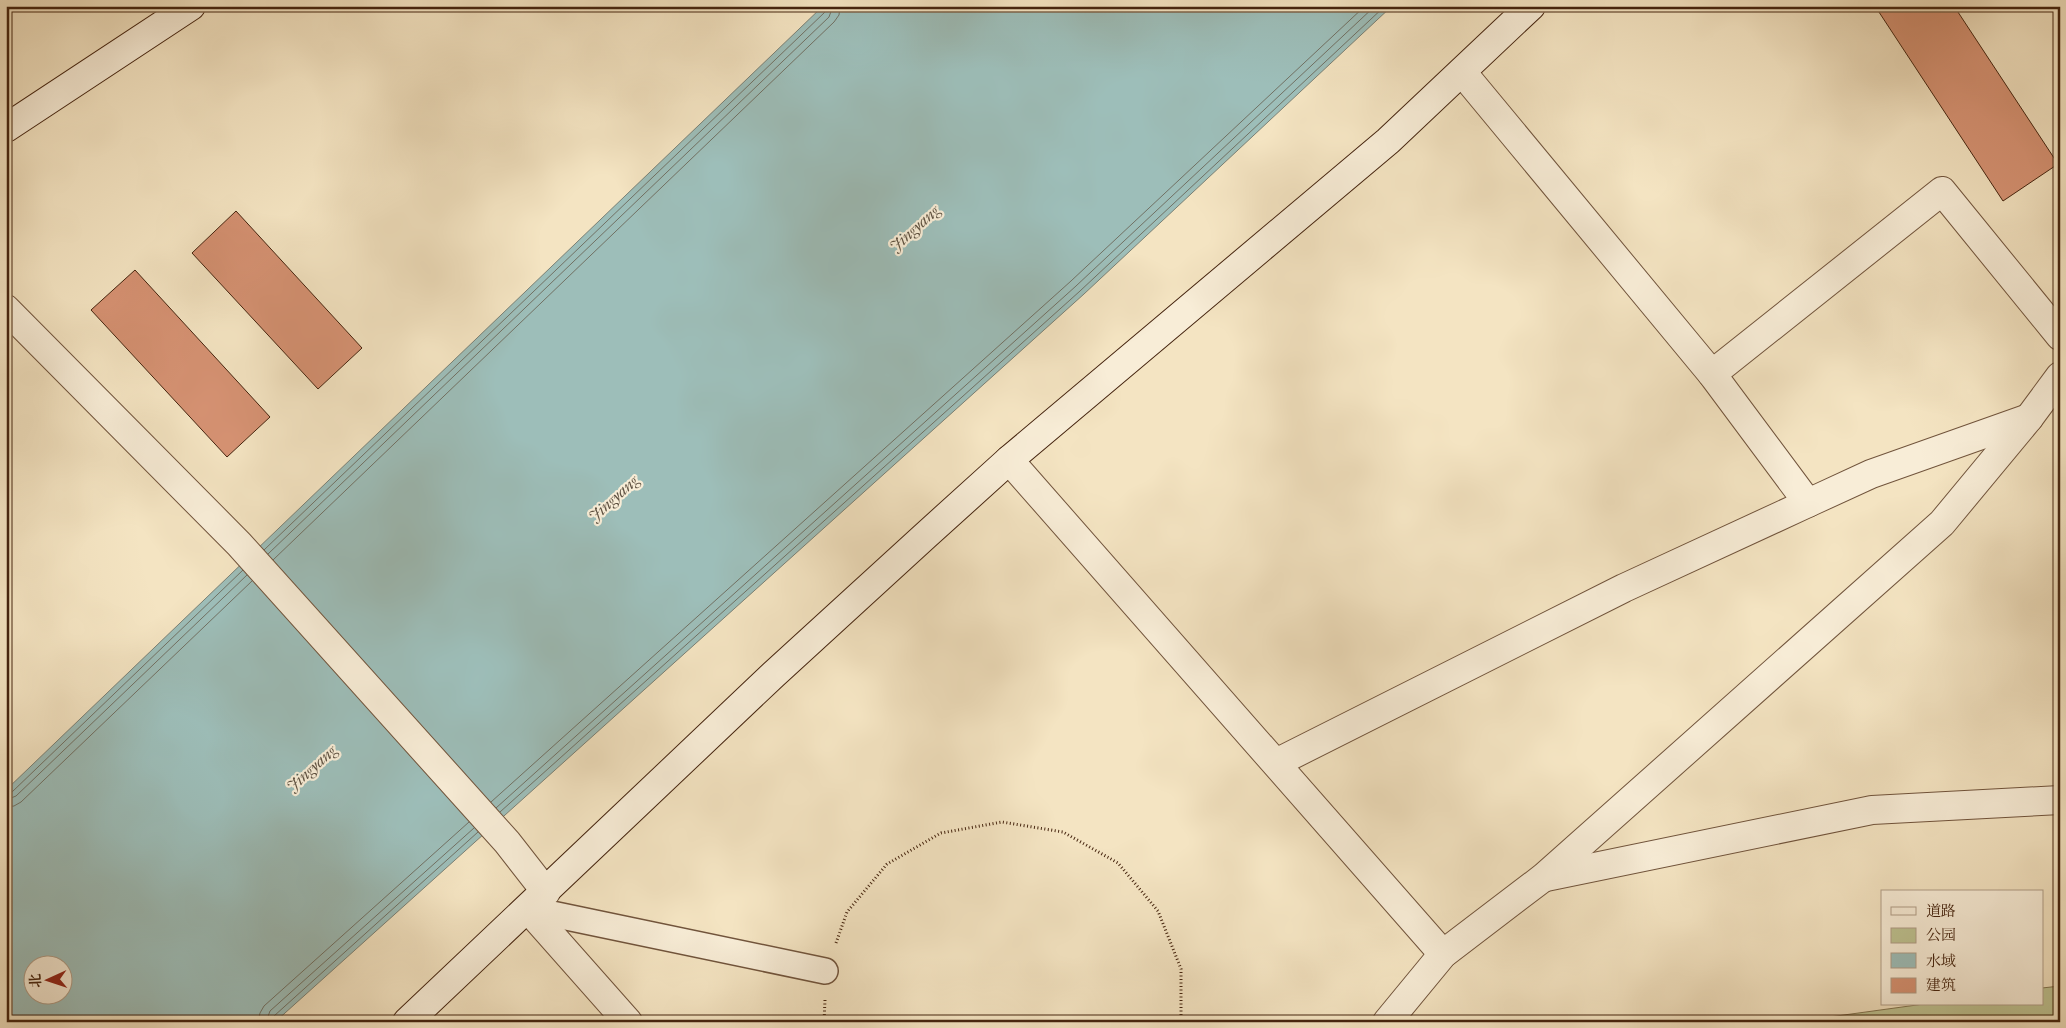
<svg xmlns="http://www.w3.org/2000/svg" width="2066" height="1028" viewBox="0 0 2066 1028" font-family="'IM FELL French Canon','Noto Serif SC',serif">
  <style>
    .green { fill: #bec392; stroke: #827450 }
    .water { fill: #9dbeb9; stroke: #7a8075; fill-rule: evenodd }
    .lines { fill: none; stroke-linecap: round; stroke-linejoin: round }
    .shore { stroke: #717164; stroke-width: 1 }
    .building { fill: #d69273; stroke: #45240f }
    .pedestrian-casing { stroke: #71543c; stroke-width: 28 }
    .minor-casing { stroke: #71543c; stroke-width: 30 }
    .tertiary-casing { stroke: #71543c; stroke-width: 30 }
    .secondary-casing { stroke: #45240f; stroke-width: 30 }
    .path { stroke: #45240f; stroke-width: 3; stroke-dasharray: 1 2.5; stroke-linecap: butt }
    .pedestrian { stroke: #f8edd7; stroke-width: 25 }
    .minor { stroke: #f8edd7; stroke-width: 28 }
    .tertiary { stroke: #f8edd7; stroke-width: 28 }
    .secondary { stroke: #f8edd7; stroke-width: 28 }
    .labels { text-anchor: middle; stroke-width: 4.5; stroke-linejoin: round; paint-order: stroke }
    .water-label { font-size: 16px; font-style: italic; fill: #5f5242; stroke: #f8edd7 }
  </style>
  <rect width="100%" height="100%" fill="#f4e4c2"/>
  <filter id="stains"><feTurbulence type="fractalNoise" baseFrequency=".004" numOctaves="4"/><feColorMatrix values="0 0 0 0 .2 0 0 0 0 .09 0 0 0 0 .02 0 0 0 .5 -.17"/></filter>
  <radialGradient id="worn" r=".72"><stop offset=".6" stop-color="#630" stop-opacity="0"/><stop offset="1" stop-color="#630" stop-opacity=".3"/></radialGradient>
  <!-- green -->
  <polygon class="green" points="2060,986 2060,1022 1793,1022 1924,1004 2042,1004 2042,988"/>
  <!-- water -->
  <path class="water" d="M823,6h569l-308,288 -809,728h-269v-232zM32,966h30v30h-30z"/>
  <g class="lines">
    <!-- shore -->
    <g class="shore">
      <polyline points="264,550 825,12 826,6"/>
      <polyline points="268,554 829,17 833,6"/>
      <polyline points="273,560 834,22 839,15 840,6"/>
      <polyline points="6,793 12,792 243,570"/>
      <polyline points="6,800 16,796 247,575"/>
      <polyline points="491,802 1071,281 1365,6"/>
      <polyline points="6,807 14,806 21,802 252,581"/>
      <polyline points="496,808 1076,286 1375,6"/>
      <polyline points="500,812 1080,291 1385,6"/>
      <polyline points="258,1022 260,1013 264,1006 469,822"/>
      <polyline points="266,1022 270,1011 474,828"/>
      <polyline points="272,1022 274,1016 478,832"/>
    </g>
  </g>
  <!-- building -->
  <g class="building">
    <polygon points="1875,6 1954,6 2058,164 2003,201"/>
    <polygon points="236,211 362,348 318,389 192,253"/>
    <polygon points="135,270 270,417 227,457 91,310"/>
  </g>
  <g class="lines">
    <defs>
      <polyline id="pedestrian" points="528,909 825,971"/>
      <g id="minor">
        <polyline points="1462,72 1712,374 1808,503"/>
        <polyline points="1712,374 1942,191 2060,336"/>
        <polyline points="1276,763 1624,588 1808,503 1871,474 2029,418"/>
        <polyline points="528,909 628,1022"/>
      </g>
      <g id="tertiary">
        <polyline points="6,309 239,544 507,842 546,892"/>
        <polyline points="1009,460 1443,954"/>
        <polyline points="1546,877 1872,810 2060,800"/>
        <polyline points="1387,1022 1443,954 1544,877 1942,523 2029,418 2060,376"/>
      </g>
      <g id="secondary">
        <polyline points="6,128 191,6"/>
        <polyline points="407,1022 773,675 925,536 1009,460 1388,141 1531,6"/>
      </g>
    </defs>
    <!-- pedestrian casing -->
    <use href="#pedestrian" class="pedestrian-casing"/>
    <!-- minor casing -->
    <use href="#minor" class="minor-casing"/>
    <!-- tertiary casing -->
    <use href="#tertiary" class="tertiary-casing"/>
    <!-- secondary casing -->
    <use href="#secondary" class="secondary-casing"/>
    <!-- path -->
    <g class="path">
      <polyline points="836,943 847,912 887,864 941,833 1002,822 1063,832 1118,863 1158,911 1181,969 1181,1022"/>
      <polyline points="824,1022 825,1000"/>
    </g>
    <!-- pedestrian -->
    <use href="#pedestrian" class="pedestrian"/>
    <!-- minor -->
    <use href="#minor" class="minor"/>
    <!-- tertiary -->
    <use href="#tertiary" class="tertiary"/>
    <!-- secondary -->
    <use href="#secondary" class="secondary"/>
  </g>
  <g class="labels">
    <!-- water labels -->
    <g class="water-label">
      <text transform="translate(914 228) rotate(-42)" y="6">Jingyang</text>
      <text transform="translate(613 498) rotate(-42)" y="6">Jingyang</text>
      <text transform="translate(311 768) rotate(-42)" y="6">Jingyang</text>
    </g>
  </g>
  <!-- margin -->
  <rect width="2066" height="1028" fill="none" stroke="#f4e4c2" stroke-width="25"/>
  <rect x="8" y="8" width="2051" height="1013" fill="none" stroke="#45240f" stroke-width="2.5"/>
  <rect x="12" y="12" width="2041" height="1003" fill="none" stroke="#45240f"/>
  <!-- legend -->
  <rect x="1881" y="890" width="162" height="115" fill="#f8edd7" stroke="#b09d87"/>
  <rect x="1891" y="907" width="25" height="8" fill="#f8edd7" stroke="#b09d87"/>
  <text x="1926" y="916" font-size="15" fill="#45240f">道路</text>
  <rect x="1891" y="928" width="25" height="15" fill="#bec392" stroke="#b09d87"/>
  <text x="1926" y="940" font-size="15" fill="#45240f">公园</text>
  <rect x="1891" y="953" width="25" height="15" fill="#9dbeb9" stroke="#b09d87"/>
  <text x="1926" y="966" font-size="15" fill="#45240f">水域</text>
  <rect x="1891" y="978" width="25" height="15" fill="#d69273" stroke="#b09d87"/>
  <text x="1926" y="990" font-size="15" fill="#45240f">建筑</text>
  <!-- north arrow -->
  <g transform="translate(48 980) rotate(267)"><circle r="24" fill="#f8edd7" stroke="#b09d87"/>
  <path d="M0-4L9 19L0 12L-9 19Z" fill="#8f2418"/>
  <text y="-8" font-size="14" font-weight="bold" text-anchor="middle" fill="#45240f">北</text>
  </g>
  <rect width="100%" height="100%" filter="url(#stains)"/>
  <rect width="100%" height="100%" fill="url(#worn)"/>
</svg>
